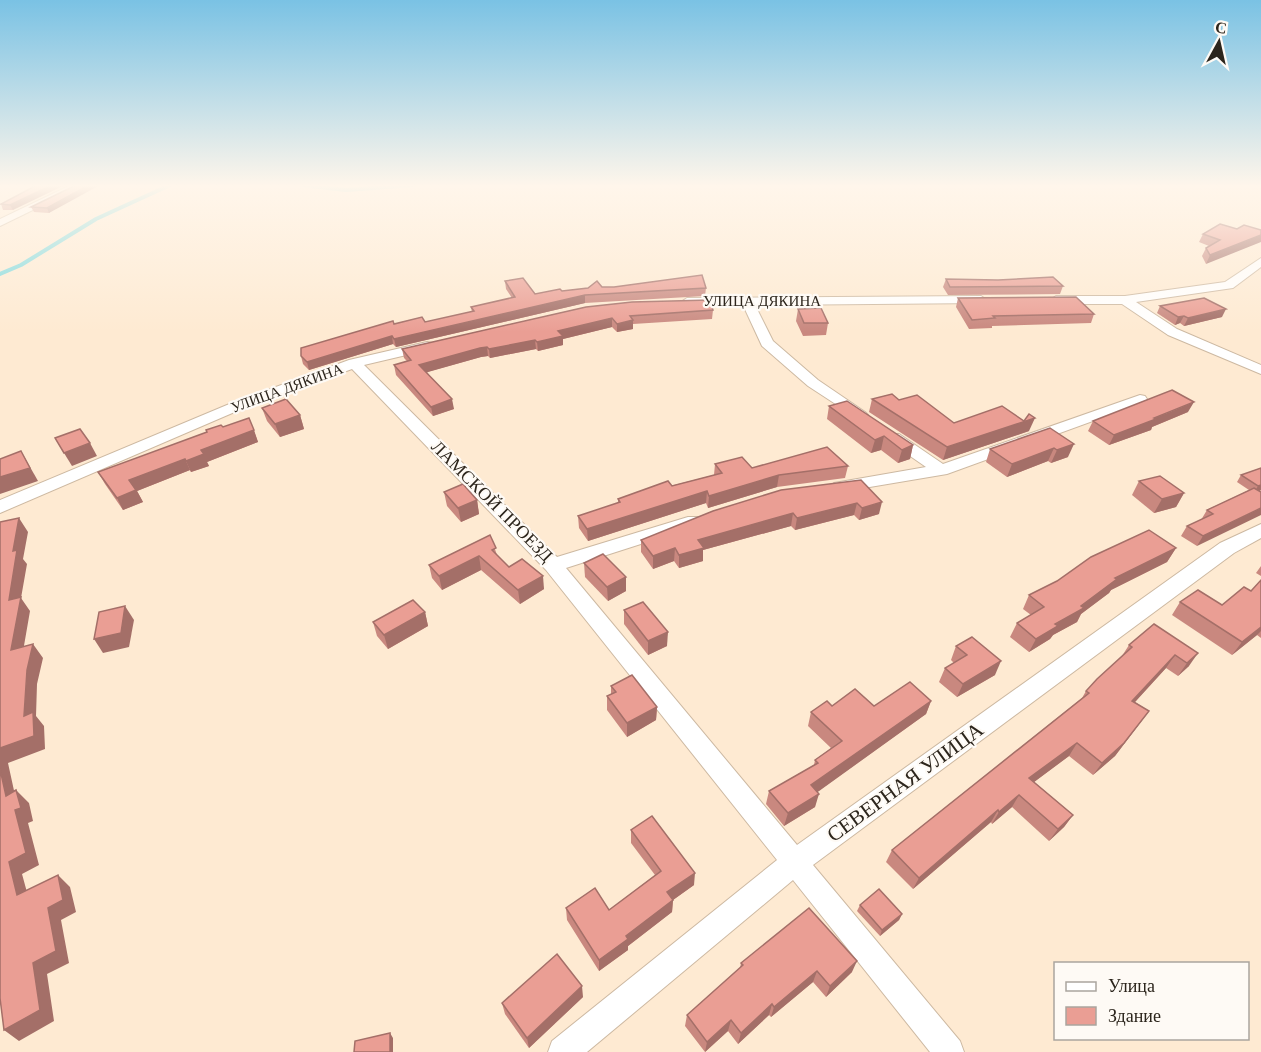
<svg xmlns="http://www.w3.org/2000/svg" width="1261" height="1052" viewBox="0 0 1261 1052" font-family="Georgia,serif">
  <style>
    .lines { fill: none; stroke-linecap: round; stroke-linejoin: round }
    .stream { stroke: #76d8de; stroke-width: 4 }
    .minor-casing { stroke: #cdb9a2; stroke-width: 2 }
    .minor { fill: #fff; fill-rule: evenodd }
    .wall { fill: #c9887f }
    .shaded-wall { fill: #a46f68 }
    .building { fill: #ea9e94; stroke: #a46f68; stroke-width: 1.5 }
    .labels { text-anchor: middle; stroke-width: 4.5; stroke-linejoin: round; paint-order: stroke }
    .far-street-label { font-size: 15px; fill: #2c251c; stroke: #fefaf5 }
    .street-label { font-size: 18px; fill: #2c251c; stroke: #fefaf5 }
    .near-street-label { font-size: 21px; fill: #2c251c; stroke: #fefaf5 }
  </style>
  <rect width="100%" height="100%" fill="#feead2"/>
  <g class="lines">
    <!-- stream -->
    <g class="stream">
      <polyline points="302,185 346,190 413,185"/>
      <polyline points="0,274 21,265 96,219 170,185"/>
    </g>
    <defs>
      <g id="minor">
        <polygon points="71,185 84,185 0,226 0,219"/>
        <polygon points="1261,258 1261,267 1233,288 1136,302 1177,329 1261,365 1261,374 1168,335 1122,304 1056,304 1050,300 1056,296 1125,296 1225,282"/>
        <polygon points="981,296 987,300 985,303 755,305 773,341 818,380 865,412 868,415 860,420 808,386 762,346 743,305 687,306 681,302 687,298"/>
        <polygon points="427,342 432,343 434,346 432,349 364,365 557,557 688,517 700,517 703,521 700,525 566,568 797,845 1220,543 1261,524 1261,538 1234,553 813,865 960,1041 964,1052 930,1052 793,880 587,1052 548,1052 552,1041 777,860 546,570 352,369 237,411 0,513 0,500 227,405 349,360"/>
        <polygon points="1140,395 1145,396 1147,399 1145,402 947,474 840,492 834,491 831,487 834,483 840,482 926,467 887,440 885,437 887,434 899,434 943,464"/>
      </g>
    </defs>
    <!-- minor casing -->
    <use href="#minor" class="minor-casing"/>
    <!-- minor -->
    <use href="#minor" class="minor"/>
  </g>
  <!-- wall -->
  <g class="wall">
    <polygon points="37,185 13,210 3,210 1,204"/>
    <polygon points="76,185 49,213 34,212 31,207"/>
    <polygon points="1237,229 1206,264 1202,256 1206,248 1209,246 1199,242 1203,234"/>
    <polygon points="946,279 1063,286 1060,294 948,295 943,287"/>
    <polygon points="505,281 535,294 602,287 706,288 705,296 585,303 396,347 393,344 309,370 303,364 301,356 394,324 425,322 472,312 471,307 512,298 506,289"/>
    <polygon points="958,298 1094,314 1091,323 992,326 992,328 969,329 956,307"/>
    <polygon points="1160,306 1222,317 1184,326 1180,323 1175,325 1157,313"/>
    <polygon points="586,307 713,310 712,319 633,324 633,329 617,332 612,327 563,339 563,345 538,351 536,349 490,358 488,356 481,357 427,372 454,409 433,416 396,375 394,365 407,361 404,358 402,349"/>
    <polygon points="798,309 828,323 826,335 803,336 796,321"/>
    <polygon points="872,399 899,400 954,423 1029,431 943,460 869,412"/>
    <polygon points="829,406 913,445 910,459 898,463 881,450 871,453 827,419"/>
    <polygon points="262,408 300,415 304,429 280,437 267,421"/>
    <polygon points="1188,412 1152,427 1151,430 1109,445 1088,431 1093,421"/>
    <polygon points="249,418 258,442 207,462 209,466 191,472 190,470 137,491 143,502 123,510 105,484 98,472"/>
    <polygon points="1050,428 1068,457 1051,463 1048,461 1007,477 986,462 990,449"/>
    <polygon points="715,464 752,468 848,466 845,478 777,487 708,508 706,503 588,541 579,528 578,516 618,503 618,499 714,475"/>
    <polygon points="1261,468 1261,490 1197,546 1181,536 1187,526 1201,520 1207,510 1249,490 1237,482 1241,475"/>
    <polygon points="861,480 879,514 859,520 854,515 795,530 791,526 703,550 703,561 679,568 674,561 653,569 641,552 641,540"/>
    <polygon points="1139,481 1184,493 1176,507 1154,513 1132,495"/>
    <polygon points="444,492 477,500 479,514 461,522 447,506"/>
    <polygon points="490,535 497,555 509,567 544,589 520,604 481,570 442,590 432,578 429,565"/>
    <polygon points="1176,548 1167,562 1111,590 1109,593 1081,614 1077,622 1053,635 1050,639 1029,652 1010,637 1017,623 1031,615 1023,609 1029,595"/>
    <polygon points="584,563 626,577 626,591 608,601 585,577"/>
    <polygon points="1261,566 1261,576 1256,573"/>
    <polygon points="1261,580 1261,638 1257,635 1232,655 1172,615 1180,602 1222,605 1251,591"/>
    <polygon points="624,610 667,646 648,655 624,624"/>
    <polygon points="425,612 428,626 388,649 377,636 373,622"/>
    <polygon points="1154,624 1189,666 1178,676 1166,668 1135,702 1149,711 1115,756 1093,775 1069,756 1034,782 1073,815 1064,827 1049,841 1012,807 992,824 991,822 913,889 886,862 892,850 1082,698 1086,691 1122,656 1129,645"/>
    <polygon points="956,646 995,675 957,697 939,682 945,668 954,663 951,660"/>
    <polygon points="611,686 657,707 656,720 627,737 607,710 607,696 611,694"/>
    <polygon points="931,701 926,714 817,792 815,807 784,826 766,804 769,791 814,765 815,760 831,748 808,726 811,712 832,706 874,706"/>
    <polygon points="631,830 694,885 673,900 672,912 628,946 628,950 599,971 567,920 566,908 609,910 655,875 631,843"/>
    <polygon points="860,905 902,914 899,920 880,936 857,911"/>
    <polygon points="741,963 852,972 826,997 813,982 771,1017 769,1015 738,1044 728,1031 705,1052 685,1026 687,1015 740,968"/>
    <polygon points="583,997 529,1048 505,1014 502,1003"/>
  </g>
  <!-- shaded-wall -->
  <g class="shaded-wall">
    <polygon points="52,185 65,185 13,210 10,205"/>
    <polygon points="89,185 100,185 49,213 47,208"/>
    <polygon points="1261,235 1261,242 1206,264 1210,255"/>
    <polygon points="585,295 585,303 396,347 394,339"/>
    <polygon points="1226,309 1222,317 1184,326 1188,318"/>
    <polygon points="1184,316 1180,323 1175,325 1178,317"/>
    <polygon points="612,318 612,327 563,339 563,345 538,351 537,342 558,331"/>
    <polygon points="633,320 633,329 617,332 617,324"/>
    <polygon points="392,336 393,344 309,370 307,362"/>
    <polygon points="535,340 536,349 490,358 489,349"/>
    <polygon points="487,347 488,356 481,357 421,374 419,365 480,348"/>
    <polygon points="452,399 454,409 433,416 431,407"/>
    <polygon points="1194,402 1188,412 1152,427 1151,430 1109,445 1114,435"/>
    <polygon points="300,415 304,429 280,437 275,424"/>
    <polygon points="1035,418 1029,431 943,460 947,447"/>
    <polygon points="254,430 258,442 207,462 209,466 191,472 186,461 201,450"/>
    <polygon points="884,436 881,450 871,453 875,440"/>
    <polygon points="90,443 97,456 72,466 64,453"/>
    <polygon points="1074,444 1068,457 1051,463 1057,450"/>
    <polygon points="913,445 910,459 898,463 902,450"/>
    <polygon points="1054,448 1048,461 1007,477 1012,464"/>
    <polygon points="21,451 38,481 0,494 0,477"/>
    <polygon points="185,459 190,470 137,491 143,502 123,510 117,498 129,480"/>
    <polygon points="779,475 777,487 708,508 709,496"/>
    <polygon points="1261,485 1261,490 1254,493 1258,486"/>
    <polygon points="707,491 706,503 588,541 587,529"/>
    <polygon points="1184,493 1176,507 1154,513 1162,499"/>
    <polygon points="477,500 479,514 461,522 458,508"/>
    <polygon points="882,502 879,514 859,520 862,508"/>
    <polygon points="857,503 854,515 795,530 797,518"/>
    <polygon points="1261,508 1261,515 1197,546 1203,536"/>
    <polygon points="793,513 791,526 703,550 703,561 679,568 679,555 698,540"/>
    <polygon points="19,518 28,532 23,559 27,564 21,598 30,611 21,663 11,650 9,600 13,551"/>
    <polygon points="675,548 674,561 653,569 653,556"/>
    <polygon points="1176,548 1167,562 1111,590 1109,593 1081,614 1077,622 1053,635 1050,639 1029,652 1036,639 1081,606 1115,578"/>
    <polygon points="479,556 481,570 442,590 439,576"/>
    <polygon points="543,576 544,589 520,604 518,590"/>
    <polygon points="626,577 626,591 608,601 607,587"/>
    <polygon points="125,606 134,620 129,647 103,653 94,639"/>
    <polygon points="425,612 428,626 388,649 384,635"/>
    <polygon points="1261,627 1261,631 1257,635 1232,655 1242,642"/>
    <polygon points="668,632 667,646 648,655 648,641"/>
    <polygon points="33,644 43,658 37,684 36,716 44,726 45,749 8,763 18,809 6,796 0,769 0,748 24,716 27,670"/>
    <polygon points="1198,653 1189,666 1178,676 1187,663"/>
    <polygon points="1175,655 1166,668 1124,714 1132,701"/>
    <polygon points="1001,661 995,675 957,697 963,684"/>
    <polygon points="931,701 926,714 808,799 811,785"/>
    <polygon points="657,707 656,720 627,737 627,723"/>
    <polygon points="1149,711 1115,756 1093,775 1102,763"/>
    <polygon points="1077,743 1069,756 1022,791 1029,778"/>
    <polygon points="16,790 29,803 33,821 28,823 39,865 22,874 31,907 17,895 9,862"/>
    <polygon points="819,794 815,807 784,826 788,813"/>
    <polygon points="1019,795 1012,807 992,824 999,812"/>
    <polygon points="998,810 991,822 913,889 919,878"/>
    <polygon points="1073,815 1064,827 1049,841 1058,829"/>
    <polygon points="695,873 694,885 673,900 672,912 628,946 628,950 599,971 599,960 626,936 667,892"/>
    <polygon points="58,875 70,887 76,912 61,920 69,963 47,974 54,1021 19,1041 4,1030 33,963"/>
    <polygon points="902,914 899,920 880,936 882,930"/>
    <polygon points="857,961 852,972 826,997 830,986"/>
    <polygon points="817,971 813,982 771,1017 774,1007"/>
    <polygon points="582,986 583,997 529,1048 527,1038"/>
    <polygon points="772,1004 769,1015 738,1044 741,1033"/>
    <polygon points="731,1020 728,1031 705,1052 707,1042"/>
    <polygon points="390,1033 393,1038 393,1052 390,1052"/>
  </g>
  <!-- building -->
  <g class="building">
    <polygon points="37,185 52,185 10,205 1,204"/>
    <polygon points="76,185 89,185 47,208 31,207"/>
    <polygon points="1220,224 1237,229 1244,225 1261,230 1261,235 1210,255 1206,248 1220,240 1203,234"/>
    <polygon points="702,275 706,288 585,295 394,339 392,336 307,362 301,356 301,348 393,321 394,324 422,317 425,322 474,311 471,307 515,297 505,281 523,278 535,294 560,289 562,291 588,288 597,281 602,287 614,287"/>
    <polygon points="1053,277 1063,286 950,287 946,279 998,280"/>
    <polygon points="1076,297 1094,314 993,316 995,318 972,320 958,298"/>
    <polygon points="1204,298 1226,309 1188,318 1184,316 1178,317 1160,306"/>
    <polygon points="710,300 713,310 630,316 633,320 617,324 612,318 558,331 563,336 537,342 535,340 489,349 487,347 480,348 419,365 452,399 431,407 394,365 411,360 402,349 586,307 632,302"/>
    <polygon points="821,308 828,323 804,323 798,309"/>
    <polygon points="1172,390 1194,402 1154,418 1156,419 1114,435 1093,421"/>
    <polygon points="892,394 899,400 917,395 954,423 1002,406 1024,421 1029,414 1035,418 947,447 872,399"/>
    <polygon points="286,399 300,415 275,424 262,408"/>
    <polygon points="847,401 913,445 902,450 884,436 875,440 829,406"/>
    <polygon points="249,418 254,430 201,450 204,454 186,461 185,459 129,480 136,490 117,498 98,472 207,432 206,430 221,425 223,427"/>
    <polygon points="1050,428 1074,444 1057,450 1054,448 1012,464 990,449"/>
    <polygon points="80,429 90,443 64,453 55,438"/>
    <polygon points="827,447 848,466 779,475 709,496 707,491 587,529 578,516 620,502 618,499 668,481 672,486 722,473 715,464 742,457 752,468"/>
    <polygon points="21,451 30,468 0,477 0,459"/>
    <polygon points="1261,468 1261,485 1258,486 1241,475"/>
    <polygon points="1160,476 1184,493 1162,499 1139,481"/>
    <polygon points="861,480 882,502 862,508 857,503 797,518 793,513 698,540 704,548 679,555 675,548 653,556 641,540 713,511 781,490"/>
    <polygon points="463,484 477,500 458,508 444,492"/>
    <polygon points="1254,488 1261,492 1261,508 1203,536 1187,526 1213,514 1207,510"/>
    <polygon points="19,518 13,551 17,550 9,600 21,597 11,650 33,644 27,670 24,716 33,712 34,736 0,748 0,522"/>
    <polygon points="1149,530 1176,548 1115,578 1117,579 1081,606 1084,608 1055,624 1058,626 1036,639 1017,623 1044,607 1029,595 1057,581 1091,557"/>
    <polygon points="490,535 496,548 492,550 509,567 522,559 543,576 518,590 479,556 439,576 429,565"/>
    <polygon points="603,554 626,577 607,587 584,563"/>
    <polygon points="1261,580 1261,627 1242,642 1180,602 1198,590 1222,605 1244,587 1251,591"/>
    <polygon points="413,600 425,612 384,635 373,622"/>
    <polygon points="643,602 668,632 648,641 624,610"/>
    <polygon points="125,606 121,633 94,639 99,612"/>
    <polygon points="1154,624 1198,653 1187,663 1175,655 1132,701 1149,711 1124,743 1102,763 1077,743 1029,778 1073,815 1058,829 1019,795 999,812 998,810 919,878 892,850 1089,693 1086,691 1097,679 1132,647 1129,645"/>
    <polygon points="972,637 1001,661 963,684 945,668 967,655 956,646"/>
    <polygon points="632,675 657,707 627,723 607,696 616,692 611,686"/>
    <polygon points="910,682 931,701 811,785 819,794 788,813 769,791 818,763 815,760 842,741 811,712 827,701 832,706 855,689 874,706"/>
    <polygon points="0,769 6,796 16,790 21,808 15,810 26,853 9,862 17,895 58,875 63,900 48,908 56,951 33,963 40,1010 4,1030 0,998"/>
    <polygon points="652,816 695,873 667,892 673,900 626,936 628,939 599,960 566,908 595,888 609,910 661,871 631,830"/>
    <polygon points="879,889 902,914 882,930 860,905"/>
    <polygon points="809,908 857,961 830,986 817,971 774,1007 772,1004 741,1033 731,1020 707,1042 687,1015 743,965 741,963"/>
    <polygon points="557,954 582,986 527,1038 502,1003"/>
    <polygon points="390,1033 390,1052 354,1052 355,1041"/>
  </g>
  <!-- sky -->
  <linearGradient id="sky" x2="0" y2="1"><stop stop-color="#7ac2e4"/><stop offset="0.56" stop-color="#fff6eb"/><stop offset="1" stop-color="#fff6eb" stop-opacity="0"/></linearGradient>
  <rect width="1261" height="332" fill="url(#sky)"/>
  <g class="labels">
    <!-- far-street labels -->
    <g class="far-street-label">
      <text x="762" y="306">УЛИЦА ДЯКИНА</text>
      <text transform="translate(287 388) rotate(-20)" y="5">УЛИЦА ДЯКИНА</text>
    </g>
    <!-- street labels -->
    <g class="street-label">
      <text transform="translate(492 501) rotate(45)" y="6">ЛАМСКОЙ ПРОЕЗД</text>
    </g>
    <!-- near-street labels -->
    <g class="near-street-label">
      <text transform="translate(905 782) rotate(-36)" y="7">СЕВЕРНАЯ УЛИЦА</text>
    </g>
  </g>
  <!-- legend -->
  <rect x="1054" y="962" width="195" height="78" fill="#fefaf5" stroke="#aaa59e" stroke-width="1.5"/>
  <rect x="1066" y="982" width="30" height="9" fill="#ffffff" stroke="#aaa59e" stroke-width="1.5"/>
  <text x="1108" y="992" font-size="18" fill="#2c251c">Улица</text>
  <rect x="1066" y="1007" width="30" height="18" fill="#ea9e94" stroke="#aaa59e" stroke-width="1.5"/>
  <text x="1108" y="1022" font-size="18" fill="#2c251c">Здание</text>
  <!-- north arrow -->
  <g transform="translate(1219 42) rotate(8)" stroke="#fefaf5" stroke-width="4.5" paint-order="stroke">
  <path d="M0-4.5L10 22L0 15L-10 22Z" fill="#2c251c"/>
  <text y="-9" font-size="16" font-weight="bold" text-anchor="middle" fill="#2c251c">С</text>
  </g>
</svg>
